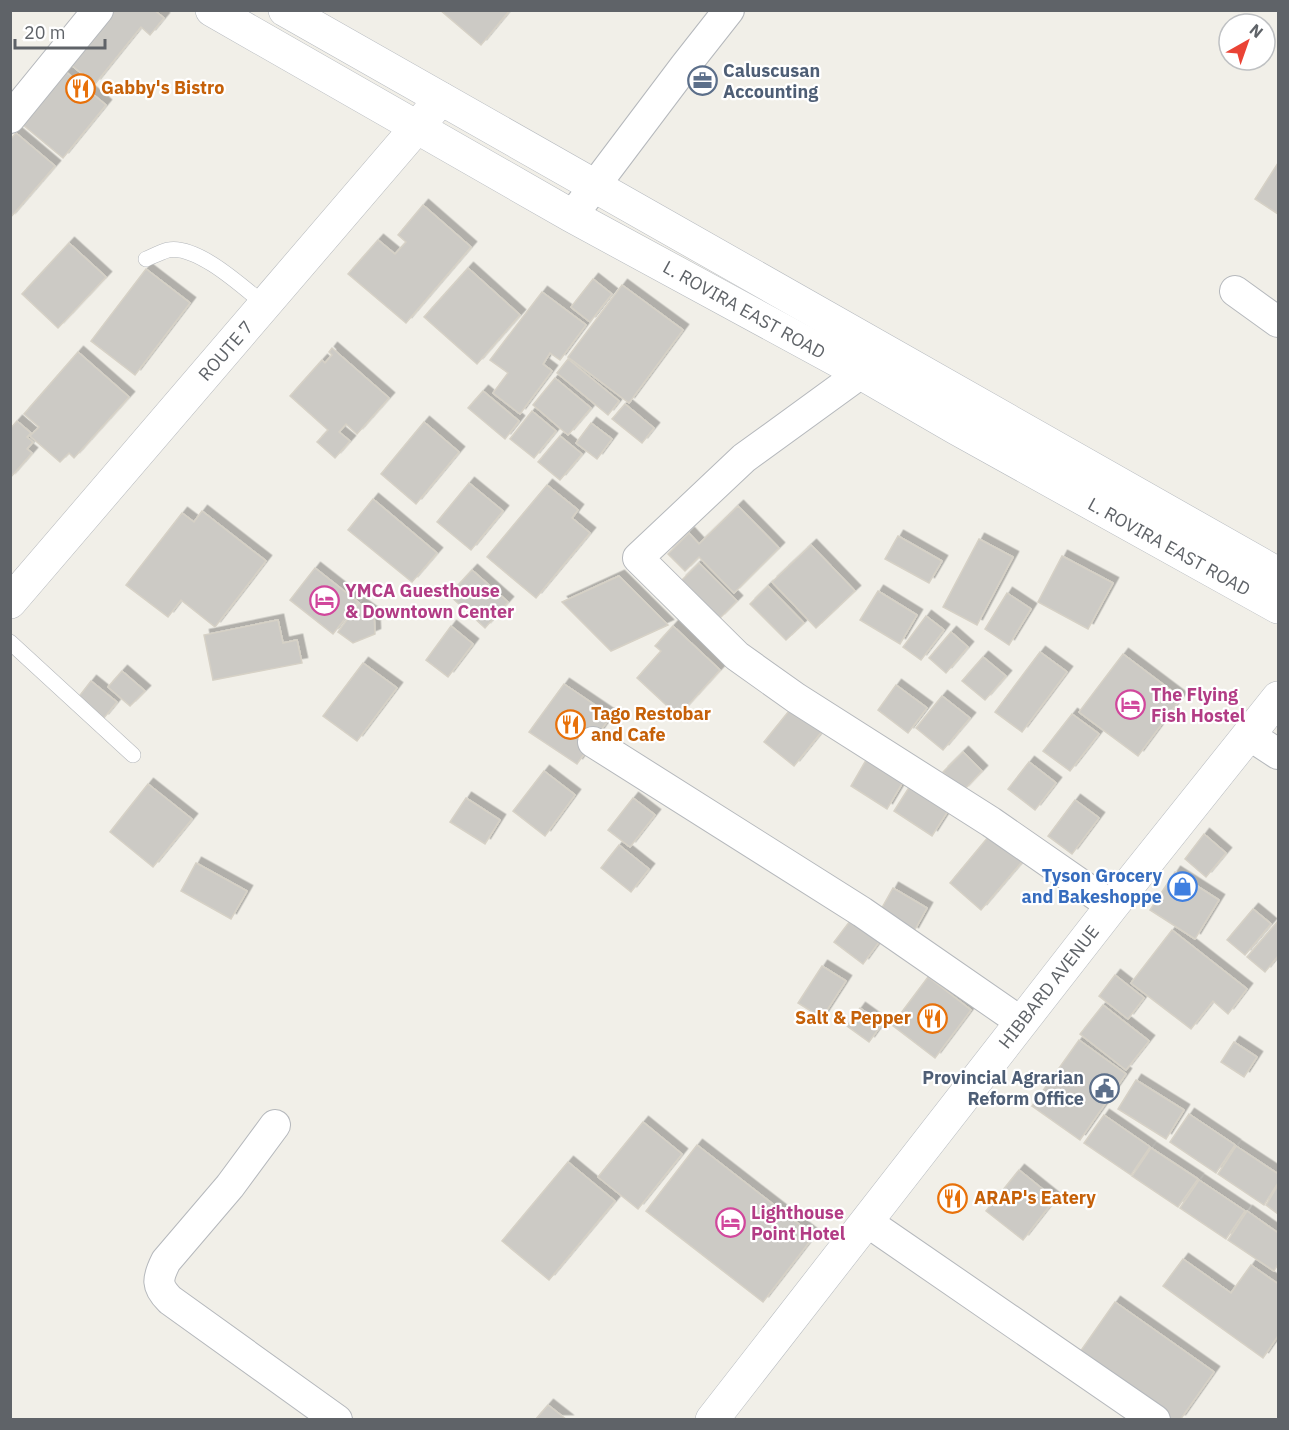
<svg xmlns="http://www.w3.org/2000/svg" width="1289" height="1430" viewBox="0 0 1289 1430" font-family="'IBM Plex Sans',sans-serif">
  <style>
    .building { fill: #cccac5; stroke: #d6d1c6; stroke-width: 1.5; filter: url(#shadow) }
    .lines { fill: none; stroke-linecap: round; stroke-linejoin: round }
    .service-casing { stroke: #b5b8bc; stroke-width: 16 }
    .minor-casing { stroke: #b5b8bc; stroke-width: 32 }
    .tertiary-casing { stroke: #b5b8bc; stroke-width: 34 }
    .secondary-casing { stroke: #b6babf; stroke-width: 34 }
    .service { stroke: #fff; stroke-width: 15 }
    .minor { stroke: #fff; stroke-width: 30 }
    .tertiary { stroke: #fff; stroke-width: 33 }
    .secondary { stroke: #fff; stroke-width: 33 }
    .labels { text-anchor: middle; stroke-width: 4.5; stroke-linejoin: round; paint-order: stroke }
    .service-label { font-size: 18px; font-weight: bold; fill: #4e5e75; stroke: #fff; text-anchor: start }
    .food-label { font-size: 18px; font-weight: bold; fill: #c56008; stroke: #fff; text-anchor: start }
    .street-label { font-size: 18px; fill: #5f6368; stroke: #fff }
    .hotel-label { font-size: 18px; font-weight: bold; fill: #b23c85; stroke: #fff; text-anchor: start }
    .shop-label { font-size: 18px; font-weight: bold; fill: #366cbe; stroke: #fff; text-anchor: end }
  </style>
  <defs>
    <filter id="shadow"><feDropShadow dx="5.5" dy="-5.5" stdDeviation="0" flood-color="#0004"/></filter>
  </defs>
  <rect width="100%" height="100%" fill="#f1efe8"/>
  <!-- building -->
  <g class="building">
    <polygon points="114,10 154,10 164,18 150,35 141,27 95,84 70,64"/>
    <polygon points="440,10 510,10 481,45"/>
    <polygon points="66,72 106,105 63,158 23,125"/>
    <polygon points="16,133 55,166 10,218 10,140"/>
    <polygon points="1278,163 1278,214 1255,199"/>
    <polygon points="423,205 471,247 406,323 348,274 378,240 395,254 406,242 398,235"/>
    <polygon points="69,243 106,277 58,328 22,294"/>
    <polygon points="468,268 520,315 477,364 424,317"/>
    <polygon points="146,269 190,303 135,375 91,341"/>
    <polygon points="593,279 612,294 590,322 571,307"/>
    <polygon points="622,285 683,330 629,403 568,357"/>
    <polygon points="542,292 586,325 560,360 550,353 543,364 552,371 520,414 493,393 508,373 490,360"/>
    <polygon points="332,348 389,398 357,434 346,424 339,432 350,441 335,458 317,442 328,430 290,396 322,360 325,363 332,355 329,352"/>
    <polygon points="78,352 129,397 74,458 69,453 60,462 30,436 39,427 24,414"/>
    <polygon points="568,359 619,401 608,415 557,373"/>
    <polygon points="555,378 591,408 568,435 533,405"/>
    <polygon points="483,391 519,421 505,439 468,408"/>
    <polygon points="625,404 654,428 642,443 612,419"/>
    <polygon points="532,411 556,431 534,458 510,439"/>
    <polygon points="17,421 31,433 27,437 33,442 27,449 32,453 10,478 10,429"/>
    <polygon points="424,422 459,452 416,504 381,474"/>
    <polygon points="591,423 612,439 597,459 576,443"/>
    <polygon points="560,436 582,454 560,480 538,462"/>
    <polygon points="469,483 503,511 471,550 437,522"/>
    <polygon points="547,485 578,510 572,518 590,533 536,598 487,557"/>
    <polygon points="373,499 437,553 412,582 348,530"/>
    <polygon points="738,506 779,548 734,593 699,557 685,571 668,554 689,533 699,544"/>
    <polygon points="202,511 266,561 215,627 181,600 168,617 126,585 182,513 194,522"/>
    <polygon points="898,536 942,561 929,583 885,559"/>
    <polygon points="979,539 1013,557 977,625 943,607"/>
    <polygon points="811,545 855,591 816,628 772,582"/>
    <polygon points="1062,556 1113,583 1088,629 1038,602"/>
    <polygon points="699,563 737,601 719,619 681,581"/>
    <polygon points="315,568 358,602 333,634 290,600"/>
    <polygon points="472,570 508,602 485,628 449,595"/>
    <polygon points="619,576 668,625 611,651 562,602"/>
    <polygon points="768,586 804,623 786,640 750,604"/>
    <polygon points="878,591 917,615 900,644 860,620"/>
    <polygon points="1007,593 1031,609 1009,645 985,629"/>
    <polygon points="359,603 374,614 375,634 353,643 338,632"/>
    <polygon points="926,616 944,630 921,660 903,647"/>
    <polygon points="278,620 283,643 297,640 302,663 213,680 204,635"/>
    <polygon points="451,626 473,644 448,677 426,660"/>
    <polygon points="673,626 720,670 678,716 637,678 661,651 655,646"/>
    <polygon points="951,632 968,647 946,673 929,658"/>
    <polygon points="1040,652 1067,672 1022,732 995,712"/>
    <polygon points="1123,654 1181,698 1138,756 1079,712"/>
    <polygon points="983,657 1006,676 985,700 962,681"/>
    <polygon points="363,663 397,688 357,741 323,716"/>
    <polygon points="122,671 145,691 130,706 108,687"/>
    <polygon points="91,681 117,702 103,719 77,699"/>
    <polygon points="564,684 611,716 577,764 529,732"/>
    <polygon points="896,685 927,708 908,733 878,710"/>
    <polygon points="942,696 970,718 943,750 916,728"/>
    <polygon points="797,701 827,725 794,766 764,742"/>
    <polygon points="1072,714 1099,734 1070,771 1043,751"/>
    <polygon points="963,752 982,771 963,791 943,772"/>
    <polygon points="869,755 906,777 887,809 851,786"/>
    <polygon points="1029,762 1056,783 1035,810 1008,789"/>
    <polygon points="544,771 575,795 545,836 513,811"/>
    <polygon points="915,778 953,803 932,836 894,811"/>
    <polygon points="148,784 192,819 153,867 110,832"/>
    <polygon points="466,798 500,820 485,844 450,822"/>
    <polygon points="633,798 655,815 630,847 608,830"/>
    <polygon points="1075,800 1099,818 1072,854 1048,836"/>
    <polygon points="994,830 1026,857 981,910 950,883"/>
    <polygon points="1204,834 1226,853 1206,877 1185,859"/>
    <polygon points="619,845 649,869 631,892 601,868"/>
    <polygon points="196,863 247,891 231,919 181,891"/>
    <polygon points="1175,872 1219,900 1195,939 1150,910"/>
    <polygon points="893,888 927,908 913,933 879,913"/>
    <polygon points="1253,909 1271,924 1245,955 1227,940"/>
    <polygon points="850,921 879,942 863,964 834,942"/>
    <polygon points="1278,921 1278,956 1265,972 1247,957"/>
    <polygon points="1172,930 1247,989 1228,1014 1213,1001 1191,1029 1131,983"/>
    <polygon points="822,966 846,981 822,1018 798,1003"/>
    <polygon points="1115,975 1144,998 1128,1019 1099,996"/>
    <polygon points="928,977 971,1010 935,1058 892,1025"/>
    <polygon points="1103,1005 1149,1041 1126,1070 1080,1034"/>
    <polygon points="860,1008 882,1024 869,1042 847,1026"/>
    <polygon points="1079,1040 1126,1074 1080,1140 1032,1106"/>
    <polygon points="1234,1042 1257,1057 1244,1077 1221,1062"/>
    <polygon points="1136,1080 1184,1110 1166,1139 1118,1109"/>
    <polygon points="1189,1114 1235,1145 1216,1173 1170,1142"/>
    <polygon points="1104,1115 1150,1147 1131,1175 1084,1143"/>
    <polygon points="643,1122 682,1154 638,1209 598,1177"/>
    <polygon points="697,1145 814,1236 763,1302 646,1211"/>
    <polygon points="1236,1146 1278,1174 1278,1183 1264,1205 1218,1174"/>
    <polygon points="1151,1148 1198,1179 1178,1207 1132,1176"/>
    <polygon points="568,1162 615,1201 549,1280 502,1241"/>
    <polygon points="1019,1170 1055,1199 1023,1240 986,1211"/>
    <polygon points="1199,1180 1245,1211 1226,1239 1180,1208"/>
    <polygon points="1278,1185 1278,1214 1266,1205"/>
    <polygon points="1247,1211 1278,1233 1278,1264 1274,1271 1228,1240"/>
    <polygon points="1183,1259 1231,1293 1251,1265 1278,1284 1278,1336 1263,1358 1163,1286"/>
    <polygon points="1115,1302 1214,1372 1180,1420 1160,1420 1075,1359"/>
    <polygon points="548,1405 567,1420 535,1420"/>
  </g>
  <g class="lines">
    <defs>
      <g id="service">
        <path d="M146,259c7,-3 15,-7 22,-9 29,-6 76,38 97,55"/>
        <polyline points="10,642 133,755"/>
      </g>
      <g id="minor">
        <polyline points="10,118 98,10"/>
        <polyline points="572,216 685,66 729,10"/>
        <polyline points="1235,291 1278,322"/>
        <polyline points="861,373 744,458 638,558 737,656 796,698 991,822 1112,906"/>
        <polyline points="1249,735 1278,754"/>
        <polyline points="593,742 862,912 1021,1022"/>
        <path d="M275,1125l-45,61 -64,75c-9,18 -10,25 4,39l167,120"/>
        <polyline points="866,1221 1155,1420"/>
      </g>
      <polyline id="tertiary" points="10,602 441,99"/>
      <g id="secondary">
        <polyline points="212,10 572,216 861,373 956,428 1278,607"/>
        <polyline points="285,10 1278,574"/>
        <polyline points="712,1420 1112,906 1278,698"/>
      </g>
    </defs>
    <!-- service casing -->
    <use href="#service" class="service-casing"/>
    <!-- minor casing -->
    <use href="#minor" class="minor-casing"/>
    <!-- tertiary casing -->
    <use href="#tertiary" class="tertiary-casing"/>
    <!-- secondary casing -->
    <use href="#secondary" class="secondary-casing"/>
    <!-- service -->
    <use href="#service" class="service"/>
    <!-- minor -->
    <use href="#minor" class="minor"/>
    <!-- tertiary -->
    <use href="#tertiary" class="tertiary"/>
    <!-- secondary -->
    <use href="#secondary" class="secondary"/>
  </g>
  <!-- icons -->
  <defs>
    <symbol id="office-ring" viewBox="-11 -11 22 22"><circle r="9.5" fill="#fff" stroke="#5c6f8a" stroke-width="1.5"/><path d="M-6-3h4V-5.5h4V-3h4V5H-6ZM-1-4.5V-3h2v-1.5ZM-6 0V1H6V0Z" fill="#5c6f8a"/></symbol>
    <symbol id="restaurant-ring" viewBox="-11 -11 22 22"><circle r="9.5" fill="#fff" stroke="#e8710a" stroke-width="1.5"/><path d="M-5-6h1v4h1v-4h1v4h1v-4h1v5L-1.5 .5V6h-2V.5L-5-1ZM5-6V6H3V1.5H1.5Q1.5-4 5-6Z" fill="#e8710a"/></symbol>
    <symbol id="hotel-ring" viewBox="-11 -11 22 22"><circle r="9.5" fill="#fff" stroke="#d1479c" stroke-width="1.5"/><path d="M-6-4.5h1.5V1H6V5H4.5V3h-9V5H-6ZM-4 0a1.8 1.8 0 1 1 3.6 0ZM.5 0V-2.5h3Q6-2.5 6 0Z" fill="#d1479c"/></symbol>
    <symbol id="shop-ring" viewBox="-11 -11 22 22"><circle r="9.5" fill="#fff" stroke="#3f7fe0" stroke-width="1.5"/><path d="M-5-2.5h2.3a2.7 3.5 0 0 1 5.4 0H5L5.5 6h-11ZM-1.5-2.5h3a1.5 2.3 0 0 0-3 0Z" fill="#3f7fe0"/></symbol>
    <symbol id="civic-ring" viewBox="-11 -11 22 22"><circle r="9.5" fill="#fff" stroke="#5c6f8a" stroke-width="1.5"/><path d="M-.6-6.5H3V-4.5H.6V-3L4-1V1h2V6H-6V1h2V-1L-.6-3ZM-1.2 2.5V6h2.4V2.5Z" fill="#5c6f8a"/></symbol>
  </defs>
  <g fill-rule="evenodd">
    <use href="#office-ring" x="686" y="64" width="33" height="33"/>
    <use href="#restaurant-ring" x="64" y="72" width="33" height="33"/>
    <use href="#hotel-ring" x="308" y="584" width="33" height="33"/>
    <use href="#hotel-ring" x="1114" y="688" width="33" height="33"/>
    <use href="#restaurant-ring" x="554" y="708" width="33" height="33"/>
    <use href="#shop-ring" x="1166" y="870" width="33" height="33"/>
    <use href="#restaurant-ring" x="916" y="1002" width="33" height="33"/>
    <use href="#civic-ring" x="1088" y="1072" width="33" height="33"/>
    <use href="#restaurant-ring" x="936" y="1182" width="33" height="33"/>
    <use href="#hotel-ring" x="714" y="1206" width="33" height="33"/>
  </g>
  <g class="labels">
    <!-- service labels -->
    <g class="service-label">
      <text x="723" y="77">Caluscusan<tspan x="723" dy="21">Accounting</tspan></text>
      <text x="1084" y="1084" text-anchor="end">Provincial Agrarian<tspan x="1084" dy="21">Reform Office</tspan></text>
    </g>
    <!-- food labels -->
    <g class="food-label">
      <text x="101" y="94">Gabby's Bistro</text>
      <text x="591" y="720">Tago Restobar<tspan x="591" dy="21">and Cafe</tspan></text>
      <text x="911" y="1024" text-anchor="end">Salt &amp; Pepper</text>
      <text x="974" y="1204">ARAP's Eatery</text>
    </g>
    <!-- street labels -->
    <g class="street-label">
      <text transform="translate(744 310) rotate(29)" y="6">L. ROVIRA EAST ROAD</text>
      <text transform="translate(226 351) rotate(-49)" y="6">ROUTE 7</text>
      <text transform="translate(1169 547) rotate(29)" y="6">L. ROVIRA EAST ROAD</text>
      <text transform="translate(1049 987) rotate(-52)" y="6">HIBBARD AVENUE</text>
    </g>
    <!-- hotel labels -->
    <g class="hotel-label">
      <text x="345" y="597">YMCA Guesthouse<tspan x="345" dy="21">&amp; Downtown Center</tspan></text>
      <text x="1151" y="701">The Flying<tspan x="1151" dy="21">Fish Hostel</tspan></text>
      <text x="751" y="1219">Lighthouse<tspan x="751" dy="21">Point Hotel</tspan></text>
    </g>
    <!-- shop labels -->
    <g class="shop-label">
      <text x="1162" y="882">Tyson Grocery<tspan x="1162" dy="21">and Bakeshoppe</tspan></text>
    </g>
  </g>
  <!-- border -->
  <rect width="1289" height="1430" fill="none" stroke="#5f6368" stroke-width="24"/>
  <!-- north arrow -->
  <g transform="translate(1247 42) rotate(40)"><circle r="28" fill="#ffffff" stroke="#bfc1c3" stroke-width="1.5"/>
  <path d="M0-4.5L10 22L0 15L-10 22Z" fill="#ea4335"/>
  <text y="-9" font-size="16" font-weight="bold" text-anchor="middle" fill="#5f6368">N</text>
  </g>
  <!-- scale -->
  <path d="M15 39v9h90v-9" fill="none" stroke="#5f6368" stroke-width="3"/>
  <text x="24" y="39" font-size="18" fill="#5f6368" stroke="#ffffff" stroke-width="4.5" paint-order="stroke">20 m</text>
</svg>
